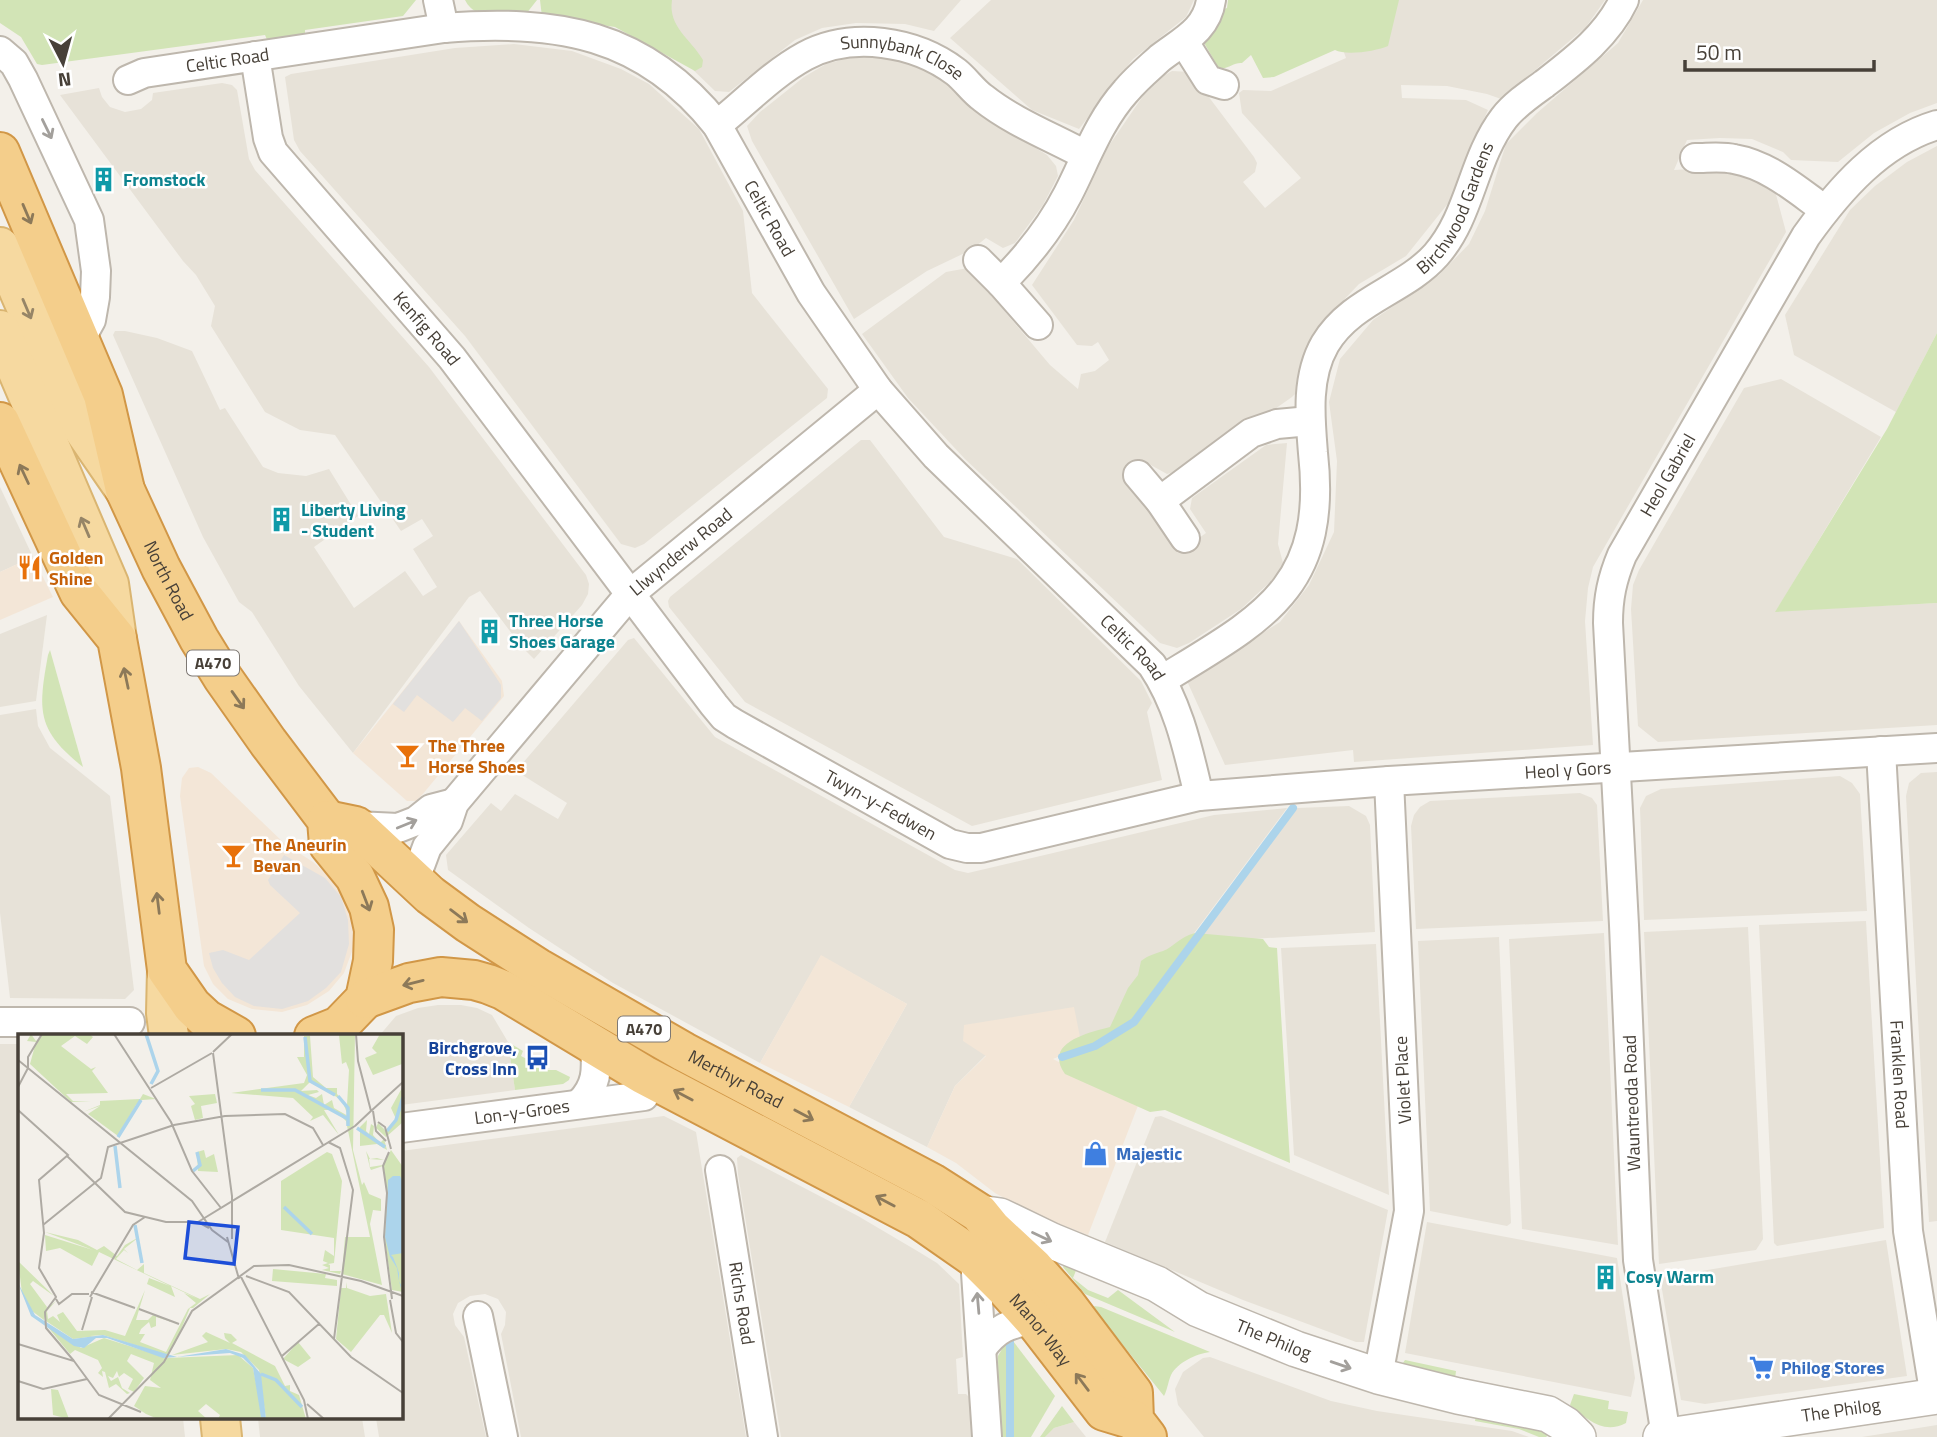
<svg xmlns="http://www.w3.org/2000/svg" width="1937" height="1437" viewBox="0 0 1937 1437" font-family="'Titillium Web',sans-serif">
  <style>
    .residential { fill: #e7e2d8 }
    .commercial { fill: #f3e6d7 }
    .green { fill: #d2e4b6 }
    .parking { fill: #e2e0de }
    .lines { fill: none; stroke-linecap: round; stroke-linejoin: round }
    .stream { stroke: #acd4eb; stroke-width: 8 }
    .minor-casing { stroke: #beb7ad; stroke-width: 32 }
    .tertiary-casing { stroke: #beb7ad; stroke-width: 38 }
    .primary-casing { stroke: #dab571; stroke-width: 42 }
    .trunk-casing { stroke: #d19747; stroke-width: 42 }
    .minor { stroke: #fff; stroke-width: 28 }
    .tertiary { stroke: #fff; stroke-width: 35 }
    .primary { stroke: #f6d9a0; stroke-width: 38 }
    .trunk { stroke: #f4ce8b; stroke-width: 38 }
    .oneway { stroke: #a3a09c }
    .oneway2 { stroke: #8c7959 }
    .oneway3 { stroke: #968567 }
    .labels { text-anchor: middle; stroke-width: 5; stroke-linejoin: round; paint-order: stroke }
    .shield { fill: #fff; stroke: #7e7974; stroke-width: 2 }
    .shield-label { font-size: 16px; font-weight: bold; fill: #474038 }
    .street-label { font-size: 18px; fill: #474038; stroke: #fff }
    .culture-label { font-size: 18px; font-weight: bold; fill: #0d838f; stroke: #fff; text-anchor: start }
    .food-label { font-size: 18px; font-weight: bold; fill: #c56008; stroke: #fff; text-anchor: start }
    .transit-label { font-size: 18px; font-weight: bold; fill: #164399; stroke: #fff; text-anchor: end }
    .shop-label { font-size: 18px; font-weight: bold; fill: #366cbe; stroke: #fff; text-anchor: start }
    .inset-river { fill: none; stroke: #acd4eb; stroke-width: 3.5 }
    .inset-road { fill: none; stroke: #aeaaa3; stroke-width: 2 }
    .view { fill: #1d4ed8; fill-opacity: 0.15; stroke: #1d4ed8; stroke-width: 3.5 }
    .inset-edge { fill: none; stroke: #474038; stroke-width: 3.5 }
  </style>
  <rect width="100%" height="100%" fill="#f3f0ea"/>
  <!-- residential -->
  <g class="residential">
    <polygon points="669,0 961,0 934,31 905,24 856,23 822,28 795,40 729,92 715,91 659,37"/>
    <polygon points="991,0 1194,0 1186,17 1133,59 1079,129 1032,110 950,38"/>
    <polygon points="1396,0 1605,0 1586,27 1501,99 1487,94 1447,86 1401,85 1402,98 1466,100 1488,110 1461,169 1454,196 1406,256 1359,284 1317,328 1306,348 1296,393 1292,397 1272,411 1256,415 1238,426 1177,471 1167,474 1149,464 1126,481 1178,553 1206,533 1190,509 1192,498 1266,445 1287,443 1278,544 1283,563 1274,578 1241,609 1189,643 1177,648 1160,643 965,459 908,398 862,334 946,272 968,268 1050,365 1078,389 1081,374 1095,371 1109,360 1098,342 1092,346 1077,345 1032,285 1074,220 1108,147 1143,96 1165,75 1172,71 1190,72 1254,157 1257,163 1255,172 1243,182 1265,208 1301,178 1242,113 1239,93 1243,90 1271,91 1346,58 1342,47"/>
    <polygon points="1643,0 1937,0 1937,103 1910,113 1874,133 1838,162 1791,160 1783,152 1752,139 1720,138 1687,140 1674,170 1729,167 1774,187 1786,232 1593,567 1588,588 1585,621 1593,745 1354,762 1353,750 1225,765 1187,681 1280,622 1309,585 1334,532 1337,461 1329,402 1340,359 1373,320 1439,275 1469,244 1485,211 1506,144 1537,113 1618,43"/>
    <polygon points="514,44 572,51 621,69 649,84 699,129 743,211 752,293 828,389 827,398 644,544 635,548 621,544 465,336 300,151 294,140 285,77 291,74 455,48"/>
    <polygon points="874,55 900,60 921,68 947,84 984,116 1047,155 1056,166 1058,176 1043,205 1015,243 1003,248 986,238 971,250 927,271 854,319 752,141 747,126 760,112 804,77 826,64 849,58"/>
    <polygon points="222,83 232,85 237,90 249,159 255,170 429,367 586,575 589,584 588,594 582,605 534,659 521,646 480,591 469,597 353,753 299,686 252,612 239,602 203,537 113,335 115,331 125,331 157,338 192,351 220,410 225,408 263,467 278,473 306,476 329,469 358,516 314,547 354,608 405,571 423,596 437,587 413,549 433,536 422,519 401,531 335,435 300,430 265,412 211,326 215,306 196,275 183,261 60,95 99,88 102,97 110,107 125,112 141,109 152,100 153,93"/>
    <polygon points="1937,146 1937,333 1896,412 1794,355 1785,315 1850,210 1875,186 1907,162"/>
    <polygon points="1781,379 1881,437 1776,611 1937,603 1937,725 1658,742 1638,726 1631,609 1633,585 1639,570 1744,388"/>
    <polygon points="861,440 870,440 944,537 1017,559 1141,681 1152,703 1147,712 1162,780 972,826 745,702 669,607 668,601 670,597"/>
    <polygon points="0,487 33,557 0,572"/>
    <polygon points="47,615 36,701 0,707 0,634"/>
    <polygon points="634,638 715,737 955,870 968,873 1214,815 1287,808 1131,1018 1082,1047 986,1055 955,1086 927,1147 849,1107 907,1004 821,956 760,1063 613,983 529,928 448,870 446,855 491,803 501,811 515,794 558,819 567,803 516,771 628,640"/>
    <polygon points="36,709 38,726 50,748 110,796 134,990 125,999 10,998 0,913 0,715"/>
    <polygon points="1937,772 1937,1221 1929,1222 1906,796 1909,783 1921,773"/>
    <polygon points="1840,776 1852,783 1860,794 1867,911 1644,920 1640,808 1646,796 1661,789"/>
    <polygon points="1580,793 1592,798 1597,805 1603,921 1416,929 1411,826 1414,815 1420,807 1430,801"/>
    <polygon points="1349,806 1366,816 1370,825 1375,932 1197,942 1297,808"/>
    <polygon points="1866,921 1884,1228 1777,1246 1774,1243 1759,925"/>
    <polygon points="1748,927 1763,1239 1756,1250 1659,1264 1644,932"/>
    <polygon points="1604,933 1618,1245 1522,1229 1509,939"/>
    <polygon points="1499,937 1511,1223 1507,1226 1430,1211 1418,941"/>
    <polygon points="1376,944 1389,1195 1294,1155 1281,948"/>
    <polygon points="438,1005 461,1005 477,1008 492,1015 508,1042 515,1090 401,1105 401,1036 379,1036 396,1016 418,1008"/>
    <polygon points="0,1044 19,1044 19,1418 183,1418 185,1437 0,1437"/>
    <polygon points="664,1116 696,1132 746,1437 521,1437 501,1334 505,1325 506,1312 498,1299 485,1294 470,1296 458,1303 453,1314 455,1325 464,1337 486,1437 379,1437 376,1418 401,1418 401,1151"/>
    <polygon points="1161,1116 1388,1210 1364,1342 1356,1342 1243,1300 1105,1242 1155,1117"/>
    <polygon points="741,1155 858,1216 919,1252 937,1263 959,1284 963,1357 956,1359 958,1394 966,1394 970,1398 971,1437 781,1437 738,1174 737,1158"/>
    <polygon points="1427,1222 1617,1258 1635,1378 1631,1397 1405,1353"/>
    <polygon points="1886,1240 1907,1376 1705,1404 1681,1400 1660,1278"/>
    <polygon points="1210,1357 1331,1401 1377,1411 1512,1431 1529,1437 1204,1437 1178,1405 1175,1389 1183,1372 1203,1358"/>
    <polygon points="258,1418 362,1418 365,1437 260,1437"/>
    <polygon points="1074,1422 1086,1437 1045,1437 1054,1428"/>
    <polygon points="1937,1425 1937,1437 1862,1437"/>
  </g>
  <!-- commercial -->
  <g class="commercial">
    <polygon points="33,557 53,597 0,620 0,572"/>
    <polygon points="459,621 502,681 504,696 422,795 416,801 407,801 353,753"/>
    <polygon points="198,767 211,773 285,844 313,862 330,877 345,900 352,922 354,946 344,973 329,991 307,1005 282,1012 252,1009 228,999 213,984 204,966 180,796 182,778 189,768"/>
    <polygon points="821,955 907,1004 849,1107 760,1063"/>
    <polygon points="1074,1007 1082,1047 1053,1059 1139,1103 1088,1235 1029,1212 995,1193 956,1163 927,1147 955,1086 986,1056 963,1041 964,1025"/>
  </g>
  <!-- green -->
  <g class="green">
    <polygon points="0,0 416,0 403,16 305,30 305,35 269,44 265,35 42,65 37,64 21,37 0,23"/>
    <path d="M465,0h72l-11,14c-21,1 -50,8 -61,-14z"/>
    <path d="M540,0h132c-4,27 18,38 31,60l-1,7 -7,4 -80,-44 -20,-3 -19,3 -34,-10z"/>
    <path d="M1228,0h171l-11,46c-11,5 -42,10 -53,4l-61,27 -11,1 -12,-23 -9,8c-9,-1 -15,8 -24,4l-15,-26 14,-30 10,-3z"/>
    <polygon points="1937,333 1937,603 1775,612 1887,429"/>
    <path d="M50,650l33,117c-47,-37 -45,-57 -35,-112z"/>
    <path d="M1195,933l68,6 6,8 8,1 13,215 -125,-53 -15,2 -85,-38c-22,-31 22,-41 45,-47l18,-39 10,-13 3,-14c8,-6 13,-7 22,-10 11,-4 16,-14 32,-18z"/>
    <polygon points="508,1042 523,1051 521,1056 548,1070 556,1070 570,1077 569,1080 563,1084 515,1090"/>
    <polygon points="1064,1263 1077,1268 1073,1278 1088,1290 1108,1298 1118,1290 1175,1332 1085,1294 1063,1267"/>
    <path d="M1094,1306l7,1 109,45c-14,2 -32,10 -39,23 -3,7 -4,16 -7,21l-67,-83z"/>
    <polygon points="1013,1341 1055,1396 1031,1437 999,1437 998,1356 1006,1342"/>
    <polygon points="1405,1360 1456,1371 1455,1379 1406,1365 1403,1363"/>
    <path d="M1574,1394l35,7 -1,8 20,3 -2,11c-23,12 -39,-4 -56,-18z"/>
    <polygon points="1062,1406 1074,1422 1054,1428 1045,1437 1040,1437"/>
    <polygon points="1476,1413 1551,1432 1546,1437 1539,1437 1519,1429 1475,1421"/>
  </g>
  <!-- parking -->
  <g class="parking">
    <polygon points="459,621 501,685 501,698 482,721 465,708 453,722 417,695 404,712 393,704"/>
    <polygon points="284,855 325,878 341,897 348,920 349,944 341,972 326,988 308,1001 282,1009 254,1006 235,997 222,983 213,968 209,953 223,950 249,960 300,913 270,885 268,880"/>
  </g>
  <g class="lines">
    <!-- stream -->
    <g class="stream">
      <polyline points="1062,1057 1095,1046 1134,1022 1293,808"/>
      <polyline points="1010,1437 1010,1342"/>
    </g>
    <defs>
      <g id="minor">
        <polyline points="438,0 444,28"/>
        <polyline points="1184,42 1208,80 1224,85"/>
        <polyline points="0,51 14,63 23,79 89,220 96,271 95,297 91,320 81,338"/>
        <path id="s1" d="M255,56l13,82 5,14 179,206 262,347 10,12 11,7 215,120 17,4h14l218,-52 190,-15 548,-33"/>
        <path id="s2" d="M128,80l16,-7 300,-45c112,-9 200,5 273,97l94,168 67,97 58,66 216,209c27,40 36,85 47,131"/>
        <path id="s3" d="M717,125c29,-23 55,-51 88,-69 47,-25 110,-15 151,16 10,8 17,19 27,26 30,24 69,39 102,57"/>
        <path d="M1695,158c13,0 27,-2 39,1 35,6 63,31 91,51"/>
        <polyline points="978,260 1001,283"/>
        <path d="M1038,325l-37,-42c27,-27 50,-56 67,-89 18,-35 31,-73 58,-103 10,-12 22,-22 34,-33 22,-17 47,-28 51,-58"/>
        <polyline points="1138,475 1160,501"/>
        <polyline points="1185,538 1160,501 1251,433 1277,424 1310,421"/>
        <path id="s4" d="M1162,680c101,-62 166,-92 151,-227 -3,-36 -7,-76 12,-109 26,-44 80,-54 111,-89 35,-40 36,-95 68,-137 10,-13 26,-24 40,-34 31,-24 63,-48 80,-84"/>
        <path id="s5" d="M1881,751l27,480 27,166"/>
        <polyline points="356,826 398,828 416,821 431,809 454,803"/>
        <path id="s6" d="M414,882l13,-35 21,-26 6,-18 176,-209 248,-204"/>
        <polyline points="0,1022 130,1022"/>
        <path d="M580,1103c17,-17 17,-33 15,-56"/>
        <path id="s7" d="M401,1128l243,-32"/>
        <path id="s8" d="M720,1170l43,267"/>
        <polyline points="975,1258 987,1437"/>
        <polyline points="478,1316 503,1437"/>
        <path d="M982,1348c16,-21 26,-23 51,-29"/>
        <polyline points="1378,1376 1409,1211 1389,781"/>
        <path id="s9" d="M1666,1436l-28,-176 -14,-335 -16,-302c0,-25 4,-44 14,-68l184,-319c33,-46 74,-94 131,-111"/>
      </g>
      <g id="tertiary">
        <path id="s10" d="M979,1213l21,3 52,25 105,43 41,25 98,40 82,27 80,20 90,18 18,11 12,12"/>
        <path id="s11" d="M1661,1437l276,-41"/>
      </g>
      <g id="primary">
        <polyline points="0,247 72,413 125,490"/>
        <polyline points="0,330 109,584 117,639"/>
        <polyline points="167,970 166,1013 169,1036"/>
        <polyline points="220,1418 222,1437"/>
      </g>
      <g id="trunk">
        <path id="s12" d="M0,152l103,243 22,95 36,78 38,71 24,39 45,64 59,78 2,25 26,32 14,30 5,23 -1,31 -8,38 -26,27 -25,10"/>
        <polyline points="0,422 79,592 117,639 141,768 167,970 192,1006 206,1019 236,1036"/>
        <path id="s13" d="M327,820l29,6 74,69 38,28 70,45 146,84 248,131 47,30 13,16 42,39 31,35 68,90 1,27 13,17"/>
        <path id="s14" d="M365,999l44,-16 32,-6 33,3 14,4 15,6 141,85 275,144 56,39 31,31 27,30 71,92 30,9"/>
      </g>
    </defs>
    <!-- minor casing -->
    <use href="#minor" class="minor-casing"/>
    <!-- tertiary casing -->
    <use href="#tertiary" class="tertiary-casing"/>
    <!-- primary casing -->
    <use href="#primary" class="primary-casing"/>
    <!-- trunk casing -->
    <use href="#trunk" class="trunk-casing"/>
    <!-- minor -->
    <use href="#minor" class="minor"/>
    <!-- tertiary -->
    <use href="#tertiary" class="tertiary"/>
    <!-- primary -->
    <use href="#primary" class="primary"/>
    <!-- trunk -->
    <use href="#trunk" class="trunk"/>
  </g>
  <!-- one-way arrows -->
  <defs><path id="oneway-shaft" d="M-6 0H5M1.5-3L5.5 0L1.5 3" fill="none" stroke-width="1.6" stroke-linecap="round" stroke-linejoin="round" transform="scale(1.75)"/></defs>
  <g class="oneway">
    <use href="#oneway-shaft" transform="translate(47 129) rotate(64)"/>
    <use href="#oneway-shaft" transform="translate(407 824) rotate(-22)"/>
    <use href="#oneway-shaft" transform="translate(1042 1237) rotate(25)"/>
    <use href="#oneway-shaft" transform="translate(978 1303) rotate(-95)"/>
    <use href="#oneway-shaft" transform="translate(1341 1365) rotate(19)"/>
  </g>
  <g class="oneway2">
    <use href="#oneway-shaft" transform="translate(27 214) rotate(67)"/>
    <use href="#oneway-shaft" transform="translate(24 474) rotate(-115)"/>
    <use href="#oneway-shaft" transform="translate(126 678) rotate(-102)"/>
    <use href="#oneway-shaft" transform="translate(238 700) rotate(55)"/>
    <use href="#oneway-shaft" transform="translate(366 901) rotate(69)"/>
    <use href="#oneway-shaft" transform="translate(158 903) rotate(-97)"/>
    <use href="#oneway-shaft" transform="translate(459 916) rotate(37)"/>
    <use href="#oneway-shaft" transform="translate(413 983) rotate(166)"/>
    <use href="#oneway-shaft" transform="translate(683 1095) rotate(-152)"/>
    <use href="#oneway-shaft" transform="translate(804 1115) rotate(28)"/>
    <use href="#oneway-shaft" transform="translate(885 1201) rotate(-152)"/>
    <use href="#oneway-shaft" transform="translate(1082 1382) rotate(-127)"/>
  </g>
  <g class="oneway3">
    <use href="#oneway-shaft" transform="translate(27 309) rotate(67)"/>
    <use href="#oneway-shaft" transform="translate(85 527) rotate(-113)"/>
  </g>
  <!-- icons -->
  <defs>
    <symbol id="building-bare" viewBox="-9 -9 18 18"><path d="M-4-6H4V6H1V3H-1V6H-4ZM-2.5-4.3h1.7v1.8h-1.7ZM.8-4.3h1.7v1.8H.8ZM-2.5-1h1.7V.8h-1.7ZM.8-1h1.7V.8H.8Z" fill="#0f9aa8" stroke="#fff" stroke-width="2.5" paint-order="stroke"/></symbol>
    <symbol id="restaurant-bare" viewBox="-9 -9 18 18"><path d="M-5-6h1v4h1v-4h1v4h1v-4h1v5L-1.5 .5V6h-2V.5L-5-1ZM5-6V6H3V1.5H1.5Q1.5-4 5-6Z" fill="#e8710a" stroke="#fff" stroke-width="2.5" paint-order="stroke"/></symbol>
    <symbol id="bar-bare" viewBox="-9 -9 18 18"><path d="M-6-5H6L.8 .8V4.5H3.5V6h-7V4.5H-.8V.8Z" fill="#e8710a" stroke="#fff" stroke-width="2.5" paint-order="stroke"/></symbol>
    <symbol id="bus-bare" viewBox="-9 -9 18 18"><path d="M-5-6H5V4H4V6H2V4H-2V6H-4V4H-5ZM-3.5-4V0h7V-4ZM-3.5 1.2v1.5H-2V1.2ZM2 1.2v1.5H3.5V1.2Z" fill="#1a4fb4" stroke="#fff" stroke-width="2.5" paint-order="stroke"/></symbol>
    <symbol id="shop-bare" viewBox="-9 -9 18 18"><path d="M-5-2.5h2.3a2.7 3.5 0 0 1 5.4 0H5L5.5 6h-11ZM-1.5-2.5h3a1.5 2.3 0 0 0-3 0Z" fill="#3f7fe0" stroke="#fff" stroke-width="2.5" paint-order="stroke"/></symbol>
    <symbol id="supermarket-bare" viewBox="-9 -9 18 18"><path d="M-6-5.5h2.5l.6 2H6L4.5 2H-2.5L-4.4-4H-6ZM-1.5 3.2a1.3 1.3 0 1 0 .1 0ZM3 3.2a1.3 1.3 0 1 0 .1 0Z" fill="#3f7fe0" stroke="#fff" stroke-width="2.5" paint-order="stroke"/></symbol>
  </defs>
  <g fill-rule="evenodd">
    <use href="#building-bare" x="86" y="162" width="35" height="35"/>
    <use href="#building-bare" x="264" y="502" width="35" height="35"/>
    <use href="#restaurant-bare" x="12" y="550" width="35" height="35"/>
    <use href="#building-bare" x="472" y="614" width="35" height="35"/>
    <use href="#bar-bare" x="390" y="738" width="35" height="35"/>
    <use href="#bar-bare" x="216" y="838" width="35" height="35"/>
    <use href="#bus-bare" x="520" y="1040" width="35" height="35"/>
    <use href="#shop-bare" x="1078" y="1136" width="35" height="35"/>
    <use href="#building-bare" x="1588" y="1260" width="35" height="35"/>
    <use href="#supermarket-bare" x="1744" y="1350" width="35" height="35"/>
  </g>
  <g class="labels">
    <!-- shield labels -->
    <g class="shield">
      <rect x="187" y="650.5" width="52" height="25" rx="5"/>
      <rect x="618" y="1016.5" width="52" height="25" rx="5"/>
    </g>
    <g class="shield-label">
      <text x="213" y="669">A470</text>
      <text x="644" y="1035">A470</text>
    </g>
    <!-- street labels -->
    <g class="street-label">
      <text dy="6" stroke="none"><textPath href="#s2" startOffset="102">Celtic Road</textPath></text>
      <text dy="6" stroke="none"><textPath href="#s3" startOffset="214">Sunnybank Close</textPath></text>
      <text dy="6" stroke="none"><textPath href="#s4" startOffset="602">Birchwood Gardens</textPath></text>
      <text dy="6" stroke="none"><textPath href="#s2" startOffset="732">Celtic Road</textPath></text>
      <text dy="6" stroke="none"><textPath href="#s1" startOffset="332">Kenfig Road</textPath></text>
      <text dy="6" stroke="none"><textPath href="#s9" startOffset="978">Heol Gabriel</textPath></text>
      <text dy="6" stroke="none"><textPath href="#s6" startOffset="429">Llwynderw Road</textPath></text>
      <text dy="6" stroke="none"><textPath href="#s12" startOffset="462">North Road</textPath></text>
      <text dy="6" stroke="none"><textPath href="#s2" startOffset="1298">Celtic Road</textPath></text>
      <text dy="6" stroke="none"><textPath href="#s1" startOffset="1706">Heol y Gors</textPath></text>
      <text dy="6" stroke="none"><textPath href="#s1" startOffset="1001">Twyn-y-Fedwen</textPath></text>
      <text dy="6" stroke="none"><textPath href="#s5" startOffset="324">Franklen Road</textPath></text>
      <text dy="6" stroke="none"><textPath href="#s13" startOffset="488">Merthyr Road</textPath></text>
      <text transform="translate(1403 1080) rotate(-93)" y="6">Violet Place</text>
      <text transform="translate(1632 1103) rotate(-92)" y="6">Wauntreoda Road</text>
      <text dy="6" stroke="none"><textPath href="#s7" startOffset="122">Lon-y-Groes</textPath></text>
      <text dy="6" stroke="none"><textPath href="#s8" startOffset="135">Richs Road</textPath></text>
      <text dy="6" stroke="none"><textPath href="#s14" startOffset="784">Manor Way</textPath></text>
      <text dy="6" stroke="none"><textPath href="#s10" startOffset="322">The Philog</textPath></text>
      <text dy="6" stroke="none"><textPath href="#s11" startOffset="182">The Philog</textPath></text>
    </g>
    <!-- culture labels -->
    <g class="culture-label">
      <text x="123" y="186">Fromstock</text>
      <text x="301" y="516">Liberty Living<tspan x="301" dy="21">- Student</tspan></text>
      <text x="509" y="627">Three Horse<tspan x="509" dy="21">Shoes Garage</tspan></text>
      <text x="1626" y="1283">Cosy Warm</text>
    </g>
    <!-- food labels -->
    <g class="food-label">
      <text x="49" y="564">Golden<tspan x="49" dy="21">Shine</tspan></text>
      <text x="428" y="752">The Three<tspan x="428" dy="21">Horse Shoes</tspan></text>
      <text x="253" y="851">The Aneurin<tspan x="253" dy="21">Bevan</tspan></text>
    </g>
    <!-- transit labels -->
    <g class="transit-label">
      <text x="517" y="1054">Birchgrove,<tspan x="517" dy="21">Cross Inn</tspan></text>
    </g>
    <!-- shop labels -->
    <g class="shop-label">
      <text x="1116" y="1160">Majestic</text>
      <text x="1781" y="1374">Philog Stores</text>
    </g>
  </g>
  <!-- overview -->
  <g transform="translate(18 1034)">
    <rect width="385" height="385" fill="#f3f0ea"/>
    <path d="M13,0l5,7 7,-7h46l4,3 -6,7 -12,-8 -14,10 30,23 5,-2 -4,4 16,22 -42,1 7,7h18l-20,1 -41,-38 6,-22 -9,-1zM329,0h8l-2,116 9,35 2,-3 5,12 12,5v12l-8,-1 -3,14 12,61 -40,-11 3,-37h25l-24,-116 -11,-11h-11l15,25 -16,-20 -13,6 3,-4 -20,-19 -62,-5 73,-10 3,-8 -10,-18h7v-21h6l3,41 13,11h11v6l10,11 2,-35 -3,-8 -4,2 -3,-29zM292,48l32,18 6,16 -14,-8 -2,-8 -8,5 -2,-11 -6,4 -8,-3 11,-3 -2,-2 -16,1zM362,0h23v37l-1,-7 -29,11 -8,-17 12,-5 -5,-5zM385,52v36l-17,15 -10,-9 2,-5 8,8 10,-12 -5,-11zM125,60l13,5 -14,1 -6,5 -18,31 -30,-22 12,-8 -17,6 17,-7v-4l40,-2zM197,60l2,9 -16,3 2,12 -8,2 -4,-14 4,-2 -6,-8zM349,86l-1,11 3,3 2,-10 3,2 -1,9 7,8 4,-4 3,11 -10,-6 -17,2v-19zM186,116l2,8 8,-4 4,18 -20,-1 -1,-19zM373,116l12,17v125l-11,-2 -7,-50 2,-43 -4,-31 -12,4 -1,-2 -4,-17 4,8 7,-1 7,2 -15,-1 1,8 13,-2zM309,118l5,2 10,27 -8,82 -6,1 2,1v6h11l-1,3 -18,-4 7,-2 -7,-3 6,-2 -5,-2 2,-11 9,6v-18l-53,-8v-49zM27,198l33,8 19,10 7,-4 13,10 8,-11 14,-8 -15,12 4,4 -4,-3 -8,9 21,11 7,-6v9l56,26 10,-5 -17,14h-3l-15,36 -8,11 -64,-20 -13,1 6,1 -11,8 -3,-5 7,-3 -16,2 -27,-18v-9l4,-6 6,-5 -9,10 1,8 5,-3 7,6 -3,-7 6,-3 14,19 28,-1 20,6 20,-46 -9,30h12l5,-5 19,7 -16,-5v9l-5,2 -2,-6 -8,7 -2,5h6l-5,8 26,10 22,-43 8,-6 -12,-10 12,5 -25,-12 4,11 -28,-13 2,-6 21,8 -71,-34 -7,14 -32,-18 -14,3 -1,-16 48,15zM0,227l36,35 -21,-15 -3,3 17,23 -3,13 -12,-9 -10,-18zM255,235l53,5 -1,4 12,2v6l-65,-5zM329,248v6l23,8 16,-2 6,39 -8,-18h-4l-29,37 -15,-13 5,-51h5zM29,292l34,22 23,-10 63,20 71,-3 15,13 10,51h-45l2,-4 -14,-11 -8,7 9,8h-49l-12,-5 -12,-8 11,-20 16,2 -11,-8 4,-17 -23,-9 -4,7 17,17 -10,14 -6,-3 5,-10 -9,-6 -5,4 -2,-6 -4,7 -5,-2 3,5 7,-4 4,11 8,5 -3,1 -11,-10 -7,4 -4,-16 -3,-1 1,6 -5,-4 4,-5 -4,-8 -23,-10 -5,4zM188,298l24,11 -5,-5 -1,-5 7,1 6,6 -5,3 43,23 10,20 5,-1v6l9,4 7,24h-40l-7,-49 -18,-18 -15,-3 -54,6 36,-13 -6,-6zM280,308l13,16 -13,9 -15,-8zM33,355l7,1 11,29 -16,-4z" fill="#d2e4b6" fill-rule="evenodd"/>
    <path d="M375,142h7l3,7v70l-12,2 2,2 4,10 2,6v8l2,4v3l-2,-7 -2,-13 -7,-11 -5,-20 3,-57zM0,249l17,32 38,24 30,-4 74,22 49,-8 19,6 16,19 5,45 -5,-2 -8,-49 -10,-10 -13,-5 -67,5 -56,-20h-11l-12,10 -10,-2 -43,-30z" fill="#acd4eb"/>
    <path class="inset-river" d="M128,0l12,37 -7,13M287,3l5,44 25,14M243,56h34l53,29M320,62l10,12v18M339,94l28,19M369,97l9,-11 7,-23M100,103l23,-37M97,112l5,42M175,137l7,-6 -3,-13M266,173l28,27M117,191l7,38M243,340l15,6 26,27"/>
    <path class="inset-road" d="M96,0l57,88 21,49 29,37M245,0h47M338,0l2,27 13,50M195,18l19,-18M195,19l19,143v43M0,26l174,141 20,29 16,12M0,53l10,-19v-11l14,-23M133,54l61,-35M0,76l50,45 -29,25 5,53 -5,35 17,29 -11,15 1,16 28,33M353,77l32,-29M355,77l3,20 10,10M360,88l7,5 6,22M337,92l17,-16M310,108l12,6 13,42 -19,149M371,118l-6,14 4,27 -3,44 8,62M49,122l58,56 41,10h32l11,6M180,188l157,-96M25,191l58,-47 7,-31 66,-22 51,-9 60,-2 28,14 10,17M209,203l12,42M222,241l64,125 4,19M228,242l43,16 62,65 52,36M73,258l44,16M72,263l43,-72 12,-8M38,265l3,5 13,-10h17M372,266l6,33 7,9M121,275l40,15M64,296l10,-33M0,310l56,17 25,34 42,17M264,322l38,-33M0,347l25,8 44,-10M289,370l17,15M90,385l56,-57 28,-51 62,-45 35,-1 72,16 42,15"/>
    <path class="view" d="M171,188l49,5 -4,37 -49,-6z"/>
    <rect width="385" height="385" class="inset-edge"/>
  </g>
  <!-- north arrow -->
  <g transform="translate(63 63) rotate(174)" stroke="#ffffff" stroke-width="5" paint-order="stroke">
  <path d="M0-5L12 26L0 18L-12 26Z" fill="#474038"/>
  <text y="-10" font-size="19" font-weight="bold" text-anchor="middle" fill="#474038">N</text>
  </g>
  <!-- scale -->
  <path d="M1685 60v10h189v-10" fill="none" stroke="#474038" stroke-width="3.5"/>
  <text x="1696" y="60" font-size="21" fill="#474038" stroke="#ffffff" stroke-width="5" paint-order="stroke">50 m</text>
</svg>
